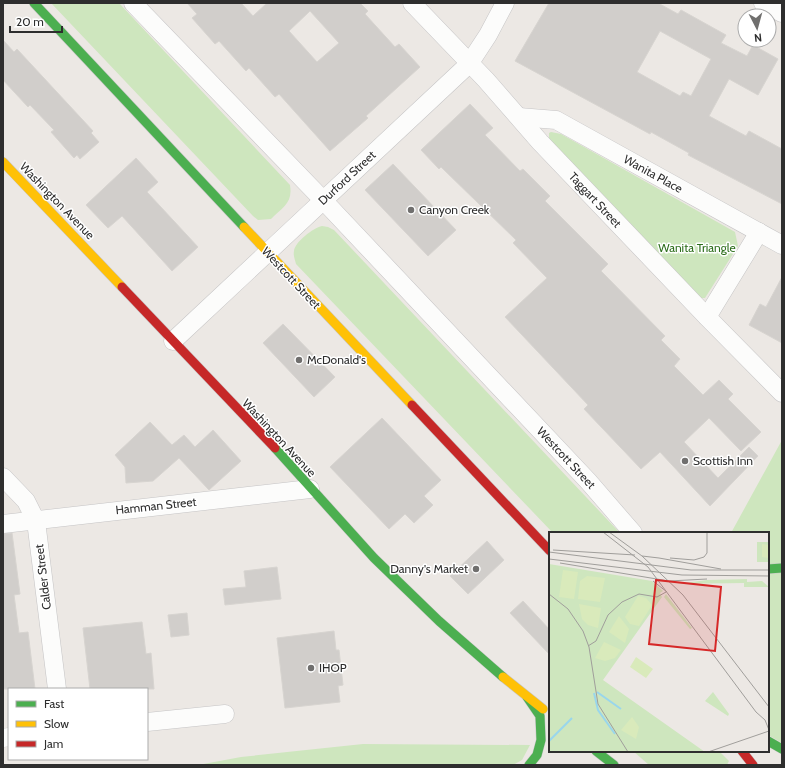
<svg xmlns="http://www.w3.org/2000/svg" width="785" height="768" viewBox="0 0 785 768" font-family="Cabin,sans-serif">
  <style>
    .green { fill: #cee6be }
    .building { fill: #d1cecb; stroke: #d7d4d0; fill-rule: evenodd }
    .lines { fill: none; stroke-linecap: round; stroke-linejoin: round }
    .street-casing { stroke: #c5c4c5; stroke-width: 19 }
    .fast-casing { stroke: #c5c4c5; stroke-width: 10 }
    .slow-casing { stroke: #c5c4c5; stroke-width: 10 }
    .jam-casing { stroke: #c5c4c5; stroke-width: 10 }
    .street { stroke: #fcfcfb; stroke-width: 18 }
    .fast { stroke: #4caf50; stroke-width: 9 }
    .slow { stroke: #ffc107; stroke-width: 9 }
    .jam { stroke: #c62828; stroke-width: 9 }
    .poi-dot { fill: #706f6e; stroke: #fff; stroke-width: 1.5 }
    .labels { text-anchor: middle; stroke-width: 3; stroke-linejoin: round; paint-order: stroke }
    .street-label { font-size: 12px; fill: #2e2e2e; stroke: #fff }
    .poi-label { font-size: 12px; fill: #2e2e2e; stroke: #fff; text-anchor: start }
    .park-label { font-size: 12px; fill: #2c6e1b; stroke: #fff }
    .inset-river { fill: none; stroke: #99d6ec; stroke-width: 2 }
    .inset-road { fill: none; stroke: #a09e9b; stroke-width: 1 }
    .view { fill: #d62828; fill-opacity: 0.15; stroke: #d62828; stroke-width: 2 }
    .inset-edge { fill: none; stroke: #2e2e2e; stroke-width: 2 }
  </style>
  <rect width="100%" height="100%" fill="#ece8e4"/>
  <!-- green -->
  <g class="green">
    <path d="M51,3h68l171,182c3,18 -7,22 -19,34l-13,1 -5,-4z"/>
    <polygon points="551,132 561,134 735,232 738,246 705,298 700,298 549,139 549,133"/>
    <path d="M322,226l6,1 6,3 286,303h-67l-257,-269c-1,-4 -3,-9 -2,-13 1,-9 19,-23 28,-25z"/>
    <polygon points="782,440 782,743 768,735 768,533 731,533"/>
    <polygon points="363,744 530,745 522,760 513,765 198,765 241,757"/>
    <polygon points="633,751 719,751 729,761 727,765 649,765"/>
  </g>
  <!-- building -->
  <g class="building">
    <path d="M187,3h54l12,13 14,-13h93l8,8 -3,3 30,33 4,-3 21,23 -54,49 2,2 -38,33 -51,-57 -4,3 -26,-29 -3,3 -27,-30 -4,3 -23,-26 5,-4zM310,11l29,32 -22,19 -28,-31z"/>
    <path d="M549,3h109l20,11 3,-4 45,25 -5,8 26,13 6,-11 25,14 -20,36 -29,-16 -20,37 37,20 3,-5 33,18v55l-94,-49 1,-2 -38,-21 -1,2 -135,-73zM660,31l51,28 -20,37 -8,-4 -3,4 -43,-24z"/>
    <polygon points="3,40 14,52 17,49 93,131 91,133 99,142 80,159 77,155 74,158 51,132 54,130 30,105 28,107 3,80"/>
    <polygon points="470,104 493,128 485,135 520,171 523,169 550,196 545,201 608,264 601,271 665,336 661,340 680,359 674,366 703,395 719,380 733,394 728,399 761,432 741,451 709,418 684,442 718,478 749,447 758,456 710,506 660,452 641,469 584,409 588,405 505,317 547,278 513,243 516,240 441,167 439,169 421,150"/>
    <polygon points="136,158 158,182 147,192 198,247 172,271 122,216 108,228 86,205"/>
    <polygon points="393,164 456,230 428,256 365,190"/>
    <polygon points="782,277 782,343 749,325 760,304 766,307"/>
    <polygon points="283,324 335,377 314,397 263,343"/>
    <polygon points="382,418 441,480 424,496 433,505 414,523 405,514 389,529 330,467"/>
    <polygon points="150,422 172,445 184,435 195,447 213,430 241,461 209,490 179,458 153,481 126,483 125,467 115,455"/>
    <polygon points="12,533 20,594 14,595 19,633 28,632 35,689 3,689 3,534"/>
    <polygon points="487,541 504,560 468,594 450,576"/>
    <polygon points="277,567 281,599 225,605 223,589 246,587 244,571"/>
    <polygon points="523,601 550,630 550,655 510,613"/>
    <polygon points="187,613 189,635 171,637 168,615"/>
    <polygon points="142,622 146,654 151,653 154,689 90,689 83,628"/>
    <polygon points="334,631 336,650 339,650 343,685 338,686 340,702 285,708 277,638"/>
  </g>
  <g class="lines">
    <defs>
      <g id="street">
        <polyline points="133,3 323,200 588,481 633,533"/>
        <polyline points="412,3 486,80 540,142 707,317 782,393"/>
        <polyline points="763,3 782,13"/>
        <polyline points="519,117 556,120 782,245"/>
        <polyline points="707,317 759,232"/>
        <polyline points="173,341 469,64 488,35 505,3"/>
        <polyline points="3,477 26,501 36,521 57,689"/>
        <polyline points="3,524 310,489"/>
        <polyline points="147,722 225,714"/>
        <polyline points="3,738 9,737"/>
      </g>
      <g id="fast">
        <polyline points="34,3 244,227"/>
        <polyline points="275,448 374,558 439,621 503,677"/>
        <polyline points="768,569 782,568"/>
        <polyline points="527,697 540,716 541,740 537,755 529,765"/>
        <polyline points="768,741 782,749"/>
        <polyline points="596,751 614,765"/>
      </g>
      <g id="slow">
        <polyline points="3,162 122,287"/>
        <polyline points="244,227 412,405"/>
        <polyline points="503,677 543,709"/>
      </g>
      <g id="jam">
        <polyline points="122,287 275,448"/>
        <polyline points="412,405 550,551"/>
        <polyline points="742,751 753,765"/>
      </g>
    </defs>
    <!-- street casing -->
    <use href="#street" class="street-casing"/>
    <!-- fast casing -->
    <use href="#fast" class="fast-casing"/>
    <!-- slow casing -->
    <use href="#slow" class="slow-casing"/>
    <!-- jam casing -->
    <use href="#jam" class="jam-casing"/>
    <!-- street -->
    <use href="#street" class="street"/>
    <!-- fast -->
    <use href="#fast" class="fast"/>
    <!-- slow -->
    <use href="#slow" class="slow"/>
    <!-- jam -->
    <use href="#jam" class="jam"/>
  </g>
  <!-- markers -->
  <g class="poi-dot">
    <circle cx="411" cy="210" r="4"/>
    <circle cx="299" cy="360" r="4"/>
    <circle cx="685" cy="461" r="4"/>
    <circle cx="476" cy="569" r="4"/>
    <circle cx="311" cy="668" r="4"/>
  </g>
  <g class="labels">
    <!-- street labels -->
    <g class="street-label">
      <text transform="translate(653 174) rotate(29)" y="4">Wanita Place</text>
      <text transform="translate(347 178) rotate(-43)" y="4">Durford Street</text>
      <text transform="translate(595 200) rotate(47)" y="4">Taggart Street</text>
      <text transform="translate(57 201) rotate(46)" y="4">Washington Avenue</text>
      <text transform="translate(291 278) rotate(47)" y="4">Westcott Street</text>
      <text transform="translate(279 438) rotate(47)" y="4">Washington Avenue</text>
      <text transform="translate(566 458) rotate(47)" y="4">Westcott Street</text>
      <text transform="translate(156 506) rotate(-6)" y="4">Hamman Street</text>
      <text transform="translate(43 577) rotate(-97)" y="4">Calder Street</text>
    </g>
    <!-- poi labels -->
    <g class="poi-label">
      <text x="419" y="214">Canyon Creek</text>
      <text x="307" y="364">McDonald's</text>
      <text x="693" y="465">Scottish Inn</text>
      <text x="468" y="573" text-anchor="end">Danny's Market</text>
      <text x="319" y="672">IHOP</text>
    </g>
    <!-- park labels -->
    <g class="park-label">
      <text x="697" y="252">Wanita Triangle</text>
    </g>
  </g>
  <!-- overview -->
  <g transform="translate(549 532)">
    <rect width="220" height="220" fill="#ece8e4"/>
    <path d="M208,10h12v20h-12zM0,32l103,17 11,10 -3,2 2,4 -59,83 102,72h-156zM198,47v3l15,-1 7,6h-25v-4l-67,1 30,-4zM117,62l26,34 -2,1 -26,-32zM164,160l16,22 -1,2 -23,-15z" fill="#cee6be"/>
    <path d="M213,12l7,1v13l-7,-1zM14,38l15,2 -4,27 -15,-2zM38,44l18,2 -5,24 -22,-3 2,-18zM89,64l8,2 6,7 -13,21 -9,-2 -5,-7zM30,72l22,4 -3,20 -10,-3 -6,-6zM70,84l10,13 -4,14 -16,-11zM55,110l17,8 -6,8 -10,3 -10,-3zM87,125l17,12 -7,9 -16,-11zM83,185l7,10 -3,12 -15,-9z" fill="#d9eabb"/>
    <path class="inset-river" d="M48,160l24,17M45,161l4,17 17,24M0,209l23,-23"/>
    <path class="inset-road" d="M54,0l45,35 108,145 9,8 4,10M60,0l33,24 41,39 86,112M4,18l82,5M0,20l142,18h78M93,24l17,2M110,26l62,11M121,26l24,2 10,-3 3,-4v-21M0,27l133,16 87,1M11,31l109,18 38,-2M104,49l14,11M0,62l19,15 15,22 6,16 9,57 30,48M39,114l8,-5 12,-26 14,-13 17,-8 18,3 9,-5M159,220l61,-21"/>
    <path class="view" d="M107,48l65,7 -6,64 -66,-7z"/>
    <rect width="220" height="220" class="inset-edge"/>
  </g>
  <!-- border -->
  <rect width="785" height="768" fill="none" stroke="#2e2e2e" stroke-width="8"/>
  <!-- legend -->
  <rect x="8" y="688" width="140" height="72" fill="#ffffff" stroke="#ababab"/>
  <rect x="16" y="701" width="20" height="6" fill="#4caf50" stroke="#ababab"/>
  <text x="44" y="708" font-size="12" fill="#2e2e2e">Fast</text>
  <rect x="16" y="721" width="20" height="6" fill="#ffc107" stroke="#ababab"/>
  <text x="44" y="728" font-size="12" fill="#2e2e2e">Slow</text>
  <rect x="16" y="741" width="20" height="6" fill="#c62828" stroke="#ababab"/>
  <text x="44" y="748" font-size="12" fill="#2e2e2e">Jam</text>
  <!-- north arrow -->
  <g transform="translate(757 28) rotate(174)"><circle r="19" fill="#ffffff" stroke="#ababab"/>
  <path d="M0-3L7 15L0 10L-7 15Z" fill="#706f6e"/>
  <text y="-6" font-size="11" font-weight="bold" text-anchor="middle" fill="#2e2e2e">N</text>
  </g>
  <!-- scale -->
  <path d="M10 26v6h52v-6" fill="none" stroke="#2e2e2e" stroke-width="2"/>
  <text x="16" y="26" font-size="12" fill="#2e2e2e" stroke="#ffffff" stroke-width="3" paint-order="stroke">20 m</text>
</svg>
